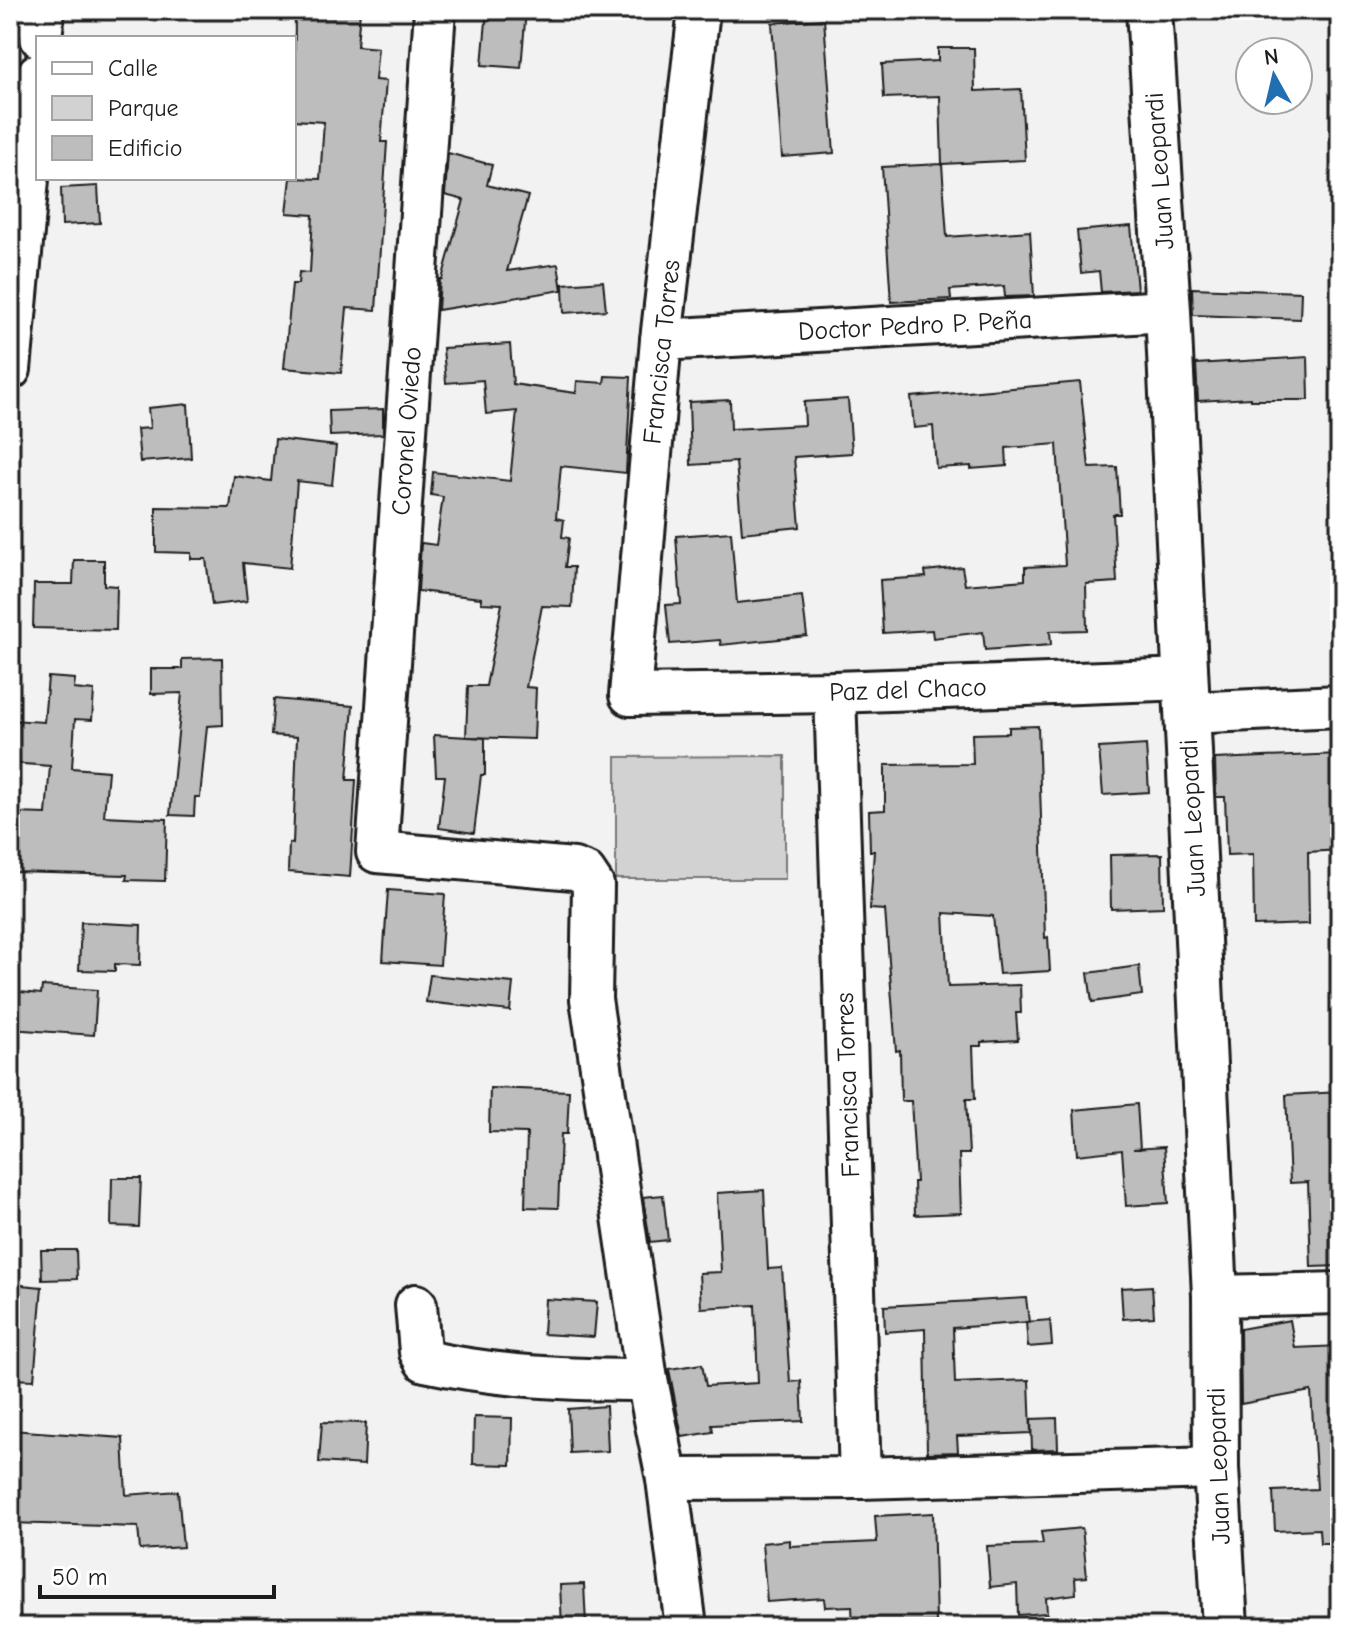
<svg xmlns="http://www.w3.org/2000/svg" width="1350" height="1637" viewBox="0 0 1350 1637" font-family="'Comic Neue',sans-serif">
  <style>
    .green { fill: #d2d2d2; stroke: #777; stroke-width: 2 }
    .building { fill: #bdbdbd; stroke: #1c1c1c; stroke-width: 2 }
    .lines { fill: none; stroke-linecap: round; stroke-linejoin: round }
    .minor-casing { stroke: #1c1c1c; stroke-width: 46 }
    .major-casing { stroke: #1c1c1c; stroke-width: 50 }
    .minor { stroke: #fff; stroke-width: 40 }
    .major { stroke: #fff; stroke-width: 44 }
    .labels { text-anchor: middle; stroke-width: 8; stroke-linejoin: round; paint-order: stroke }
    .street-label { font-size: 26px; fill: #1c1c1c; stroke: #fff }
  </style>
  <rect width="100%" height="100%" fill="#f2f2f2"/>
  <filter id="ink" filterUnits="userSpaceOnUse"><feTurbulence type="fractalNoise" baseFrequency=".0125" numOctaves="2"/><feDisplacementMap in="SourceGraphic" scale="16" xChannelSelector="R" yChannelSelector="G"/><feConvolveMatrix kernelMatrix="1 2 1 2 8 2 1 2 1" color-interpolation-filters="sRGB"/></filter>
  <g filter="url(#ink)">
    <!-- green -->
    <polygon class="green" points="785,756 785,879 616,879 616,757"/>
    <!-- building -->
    <g class="building">
      <polygon points="295,10 360,10 357,46 378,48 375,80 386,81 381,142 387,142 376,310 347,308 341,373 284,368 292,284 298,284 299,272 310,273 313,215 287,213 291,178 320,179 324,122 294,120"/>
      <polygon points="487,10 526,10 521,68 482,65"/>
      <polygon points="824,19 834,153 782,157 772,23"/>
      <polygon points="938,48 974,48 975,91 1021,89 1025,160 942,164 947,237 1030,231 1034,296 1005,297 1004,286 950,290 951,299 891,302 882,167 942,164 940,96 884,98 882,64 938,61"/>
      <polygon points="448,153 492,165 487,185 528,196 507,271 558,264 562,290 438,310 440,279 442,279 464,200 445,195"/>
      <polygon points="98,186 100,223 62,225 61,188"/>
      <polygon points="1131,226 1137,290 1101,292 1099,271 1081,273 1077,231"/>
      <polygon points="603,281 606,310 564,313 563,284"/>
      <polygon points="1192,288 1301,292 1300,319 1193,315"/>
      <polygon points="510,344 513,384 576,393 577,381 604,383 605,376 631,377 626,473 561,466 556,518 564,520 562,537 569,538 565,567 574,567 572,607 542,606 526,687 536,688 534,739 466,737 468,686 486,686 502,604 481,603 481,598 418,591 421,543 436,545 443,497 431,495 433,472 510,481 517,411 486,414 483,380 446,383 443,348"/>
      <polygon points="1308,357 1309,400 1251,400 1251,398 1198,401 1196,364"/>
      <polygon points="1080,382 1089,468 1117,467 1120,514 1113,514 1117,582 1086,584 1087,630 1050,631 1051,645 985,650 983,632 933,638 932,630 883,633 880,580 926,577 925,571 962,567 965,585 1025,580 1025,567 1065,565 1057,444 1006,448 1007,466 971,469 971,466 936,468 933,426 914,428 911,397"/>
      <polygon points="848,399 852,453 794,457 800,527 742,533 736,462 691,465 689,402 730,400 731,429 805,425 804,402"/>
      <polygon points="188,404 191,458 140,462 137,429 150,428 148,408"/>
      <polygon points="383,409 383,434 330,436 329,411"/>
      <polygon points="275,439 336,446 332,485 297,481 290,568 243,563 247,601 212,605 206,559 191,559 191,553 156,552 156,507 230,508 234,476 271,481"/>
      <polygon points="731,532 737,603 802,596 807,636 721,645 720,640 670,644 666,605 681,604 676,536"/>
      <polygon points="74,560 104,560 104,585 117,586 116,630 33,628 34,584 73,584"/>
      <polygon points="222,658 223,725 207,726 200,797 195,797 194,816 170,815 182,693 151,694 151,669 182,669 182,659"/>
      <polygon points="48,677 75,679 74,689 94,691 92,720 75,719 72,768 108,771 104,816 167,819 165,881 126,880 127,875 13,872 15,813 46,814 50,766 10,763 11,720 44,722"/>
      <polygon points="274,699 353,706 347,780 356,780 350,877 288,872 289,843 293,844 297,737 271,735"/>
      <polygon points="1038,726 1045,938 1048,937 1050,971 999,974 993,916 944,913 948,987 1020,985 1021,1013 1016,1013 1018,1040 981,1042 981,1046 973,1046 975,1099 966,1099 969,1154 959,1154 961,1213 915,1215 914,1182 916,1182 911,1101 901,1101 900,1050 896,1051 885,910 870,909 874,851 870,851 869,811 885,810 885,765 973,764 972,734 1009,733 1009,727"/>
      <polygon points="434,735 485,738 485,775 481,775 474,833 439,828 445,776 436,776"/>
      <polygon points="1146,745 1149,792 1103,795 1099,748"/>
      <polygon points="1340,754 1340,850 1308,852 1309,924 1254,926 1253,854 1227,855 1225,797 1216,797 1215,759"/>
      <polygon points="1162,854 1163,907 1111,909 1110,855"/>
      <polygon points="388,890 445,894 440,965 383,961"/>
      <polygon points="81,922 141,925 140,965 115,964 115,971 79,970"/>
      <polygon points="1139,966 1142,995 1092,1002 1088,973"/>
      <polygon points="430,975 513,983 510,1011 426,1002"/>
      <polygon points="42,986 97,990 94,1035 10,1029 10,991 41,994"/>
      <polygon points="490,1088 569,1091 567,1134 561,1134 558,1208 525,1207 527,1133 489,1132"/>
      <polygon points="1340,1092 1340,1266 1311,1267 1308,1182 1290,1183 1286,1095"/>
      <polygon points="1137,1104 1140,1149 1133,1149 1164,1147 1168,1203 1126,1206 1122,1150 1077,1155 1074,1110"/>
      <polygon points="112,1178 141,1178 139,1227 111,1226"/>
      <polygon points="764,1190 768,1269 782,1268 790,1382 801,1381 803,1421 712,1425 713,1432 682,1437 669,1369 702,1364 706,1386 758,1383 755,1305 701,1308 699,1273 721,1272 717,1193"/>
      <polygon points="663,1195 668,1240 650,1242 643,1197"/>
      <polygon points="41,1250 76,1250 77,1279 42,1280"/>
      <polygon points="10,1284 42,1287 34,1380 10,1379"/>
      <polygon points="1152,1286 1154,1317 1123,1319 1121,1288"/>
      <polygon points="1026,1298 1029,1322 953,1328 955,1383 1029,1380 1031,1433 957,1436 958,1452 927,1453 925,1329 885,1332 884,1306"/>
      <polygon points="545,1299 597,1302 594,1337 543,1334"/>
      <polygon points="1050,1320 1052,1345 1028,1347 1026,1322"/>
      <polygon points="1290,1320 1295,1348 1340,1346 1340,1543 1320,1543 1319,1529 1275,1531 1273,1491 1317,1489 1311,1391 1241,1404 1240,1329"/>
      <polygon points="606,1406 608,1451 570,1453 568,1409"/>
      <polygon points="474,1417 512,1418 511,1465 473,1464"/>
      <polygon points="1057,1418 1058,1449 1032,1450 1031,1419"/>
      <polygon points="322,1422 366,1423 364,1465 319,1462"/>
      <polygon points="10,1430 123,1438 126,1495 178,1491 183,1547 140,1550 138,1527 10,1523"/>
      <polygon points="933,1513 936,1622 853,1627 852,1606 825,1607 824,1598 767,1602 762,1543 790,1540 790,1546 877,1542 875,1516"/>
      <polygon points="1082,1528 1087,1577 1075,1578 1076,1594 1046,1598 1047,1613 1018,1615 1017,1584 990,1587 987,1546 1043,1544 1041,1532"/>
      <polygon points="584,1584 586,1625 562,1626 560,1585"/>
    </g>
    <g class="lines">
      <defs>
        <g id="minor">
          <polyline points="435,10 377,852 574,869 585,873 593,885 591,999 647,1380 667,1479 686,1627"/>
          <polyline points="699,10 661,340 630,695 835,692 1186,679"/>
          <polyline points="10,19 11,10"/>
          <polyline points="41,38 44,10"/>
          <polyline points="661,340 1168,311"/>
          <polyline points="10,369 38,74"/>
          <polyline points="835,692 860,1478"/>
          <polyline points="1186,713 1340,706"/>
          <polyline points="1215,1296 1340,1293"/>
          <path d="M416,1305l4,47 5,9c74,16 146,19 222,19"/>
          <polyline points="667,1479 860,1478 1216,1468"/>
        </g>
        <polyline id="major" points="1149,10 1168,311 1215,1296 1216,1468 1225,1627"/>
      </defs>
      <!-- minor casing -->
      <use href="#minor" class="minor-casing"/>
      <!-- major casing -->
      <use href="#major" class="major-casing"/>
      <!-- minor -->
      <use href="#minor" class="minor"/>
      <!-- major -->
      <use href="#major" class="major"/>
    </g>
  </g>
  <g class="labels">
    <!-- street labels -->
    <g class="street-label">
      <text transform="translate(1159 171) rotate(-94)" y="9">Juan Leopardi</text>
      <text transform="translate(915 325) rotate(-3)" y="9">Doctor Pedro P. Peña</text>
      <text transform="translate(661 352) rotate(-84)" y="9">Francisca Torres</text>
      <text transform="translate(406 431) rotate(-86)" y="9">Coronel Oviedo</text>
      <text transform="translate(908 689) rotate(-2)" y="9">Paz del Chaco</text>
      <text transform="translate(1192 818) rotate(-93)" y="9">Juan Leopardi</text>
      <text transform="translate(847 1085) rotate(-92)" y="9">Francisca Torres</text>
      <text transform="translate(1218 1466) rotate(-92)" y="9">Juan Leopardi</text>
    </g>
  </g>
  <!-- margin -->
  <rect width="1350" height="1637" fill="none" stroke="#fff" stroke-width="40"/>
  <rect x="20" y="20" width="1310" height="1597" fill="none" stroke="#1c1c1c" stroke-width="3" filter="url(#ink)"/>
  <!-- legend -->
  <rect x="36" y="36" width="260" height="144" fill="#ffffff" stroke="#a4a4a4" stroke-width="2"/>
  <rect x="52" y="62" width="40" height="12" fill="#ffffff" stroke="#a4a4a4" stroke-width="2"/>
  <text x="108" y="76" font-size="24" fill="#1c1c1c">Calle</text>
  <rect x="52" y="96" width="40" height="24" fill="#d2d2d2" stroke="#a4a4a4" stroke-width="2"/>
  <text x="108" y="116" font-size="24" fill="#1c1c1c">Parque</text>
  <rect x="52" y="136" width="40" height="24" fill="#bdbdbd" stroke="#a4a4a4" stroke-width="2"/>
  <text x="108" y="156" font-size="24" fill="#1c1c1c">Edificio</text>
  <!-- north arrow -->
  <g transform="translate(1274 76) rotate(352)"><circle r="38" fill="#ffffff" stroke="#a4a4a4" stroke-width="2"/>
  <path d="M0-6L14 30L0 20L-14 30Z" fill="#1f6fb2"/>
  <text y="-12" font-size="22" font-weight="bold" text-anchor="middle" fill="#1c1c1c">N</text>
  </g>
  <!-- scale -->
  <path d="M40 1585v12h234v-12" fill="none" stroke="#1c1c1c" stroke-width="4"/>
  <text x="52" y="1585" font-size="24" fill="#1c1c1c" stroke="#ffffff" stroke-width="6" paint-order="stroke">50 m</text>
</svg>
